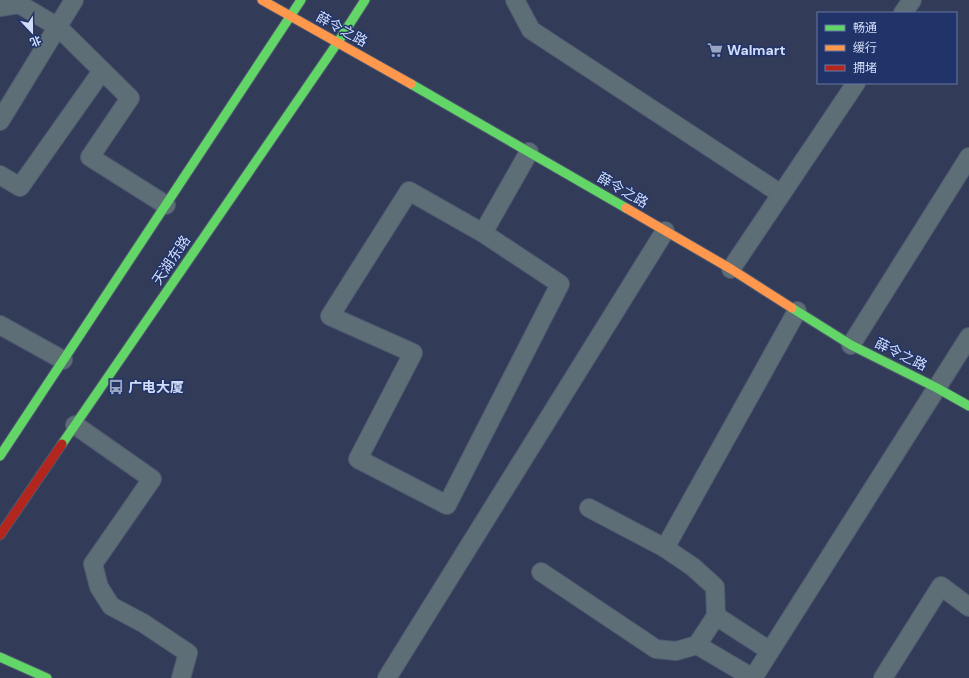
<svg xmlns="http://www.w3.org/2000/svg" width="969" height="678" viewBox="0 0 969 678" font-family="'DM Sans','Noto Sans SC',sans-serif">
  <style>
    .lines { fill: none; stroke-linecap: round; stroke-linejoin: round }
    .street-casing { stroke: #4f586f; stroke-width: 20 }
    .fast-casing { stroke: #4f586f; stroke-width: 11 }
    .slow-casing { stroke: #4f586f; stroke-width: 11 }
    .jam-casing { stroke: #4f586f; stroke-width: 11 }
    .street { stroke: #5d6e76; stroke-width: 18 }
    .fast { stroke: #63d668; stroke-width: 9 }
    .slow { stroke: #ff974d; stroke-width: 9 }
    .jam { stroke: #b3261e; stroke-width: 9 }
    .labels { text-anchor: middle; stroke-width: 3; stroke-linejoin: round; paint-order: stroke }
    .street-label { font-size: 14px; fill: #d2def9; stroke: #21346a }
    .poi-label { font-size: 14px; font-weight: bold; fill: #d2def9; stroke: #21346a; text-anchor: start }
  </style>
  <rect width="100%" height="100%" fill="#323c59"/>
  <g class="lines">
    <defs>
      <g id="street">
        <polyline points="515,0 531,30 781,194"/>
        <polyline points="0,7 19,4 58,27 130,98 90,157 166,205"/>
        <polyline points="903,13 912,0"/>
        <polyline points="0,121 74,0"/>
        <polyline points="0,175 20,187 102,71"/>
        <polyline points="483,233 409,191 330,316 413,353 358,459 447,505 560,284 483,233 529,152"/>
        <polyline points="731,269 856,83"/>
        <polyline points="0,325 63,360"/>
        <polyline points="851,345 969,157"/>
        <polyline points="75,425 152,479 93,564 99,587 111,606 143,623 188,653 181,678"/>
        <polyline points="589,508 665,548"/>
        <polyline points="541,572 656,649 676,651 697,645 716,616 715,587 693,567 665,548 797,311"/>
        <polyline points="716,616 770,651"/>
        <polyline points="697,645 753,678"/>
        <polyline points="387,678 665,231"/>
        <polyline points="753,678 969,337"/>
        <polyline points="883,678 941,586 969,607"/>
      </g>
      <g id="fast">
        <polyline points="411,84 626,208"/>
        <polyline points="792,308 851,345 937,388 969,406"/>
        <polyline points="62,444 338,42 365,0"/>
        <polyline points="0,456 301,0"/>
        <polyline points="0,657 47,678"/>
      </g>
      <g id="slow">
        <polyline points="262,0 411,84"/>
        <polyline points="626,208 731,269 792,308"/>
      </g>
      <polyline id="jam" points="0,535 62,444"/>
    </defs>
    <!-- street casing -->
    <use href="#street" class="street-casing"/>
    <!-- fast casing -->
    <use href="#fast" class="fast-casing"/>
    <!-- slow casing -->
    <use href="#slow" class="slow-casing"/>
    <!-- jam casing -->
    <use href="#jam" class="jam-casing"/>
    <!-- street -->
    <use href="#street" class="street"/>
    <!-- fast -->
    <use href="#fast" class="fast"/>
    <!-- slow -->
    <use href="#slow" class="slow"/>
    <!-- jam -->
    <use href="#jam" class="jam"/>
  </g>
  <!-- icons -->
  <defs>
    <symbol id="supermarket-bare" viewBox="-9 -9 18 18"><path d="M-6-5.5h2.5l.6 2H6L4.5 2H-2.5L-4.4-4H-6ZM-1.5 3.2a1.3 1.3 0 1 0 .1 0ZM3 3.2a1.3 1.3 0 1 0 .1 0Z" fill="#9aa5c1" stroke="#21346a" stroke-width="2.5" paint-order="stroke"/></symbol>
    <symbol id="bus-bare" viewBox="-9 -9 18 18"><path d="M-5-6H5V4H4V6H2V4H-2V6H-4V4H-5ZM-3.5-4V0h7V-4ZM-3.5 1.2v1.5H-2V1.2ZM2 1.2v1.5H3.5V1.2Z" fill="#9aa5c1" stroke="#21346a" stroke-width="2.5" paint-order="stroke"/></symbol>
  </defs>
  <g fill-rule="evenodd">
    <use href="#supermarket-bare" x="704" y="39" width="22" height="22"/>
    <use href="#bus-bare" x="105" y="376" width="22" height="22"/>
  </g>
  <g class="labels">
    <!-- street labels -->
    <g class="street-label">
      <text transform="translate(342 29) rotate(29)" y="5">薛令之路</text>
      <text transform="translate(623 190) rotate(30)" y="5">薛令之路</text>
      <text transform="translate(171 260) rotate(-56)" y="5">天湖东路</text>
      <text transform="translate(901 354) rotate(26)" y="5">薛令之路</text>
    </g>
    <!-- poi labels -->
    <g class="poi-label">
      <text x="727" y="55">Walmart</text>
      <text x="128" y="392">广电大厦</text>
    </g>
  </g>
  <!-- legend -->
  <rect x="817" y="12" width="140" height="72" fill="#21346a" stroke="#6878a3"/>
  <rect x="825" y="25" width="20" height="6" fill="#63d668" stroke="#6878a3"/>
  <text x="853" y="32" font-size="12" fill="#d2def9">畅通</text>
  <rect x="825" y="45" width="20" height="6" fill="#ff974d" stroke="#6878a3"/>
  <text x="853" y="52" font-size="12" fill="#d2def9">缓行</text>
  <rect x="825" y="65" width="20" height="6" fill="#b3261e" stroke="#6878a3"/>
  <text x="853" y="72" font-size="12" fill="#d2def9">拥堵</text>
  <!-- north arrow -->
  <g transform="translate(32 32) rotate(158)" stroke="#21346a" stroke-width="3" paint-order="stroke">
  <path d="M0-3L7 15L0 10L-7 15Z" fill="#d2def9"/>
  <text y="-6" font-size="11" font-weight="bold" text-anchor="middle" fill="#d2def9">北</text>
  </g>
</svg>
